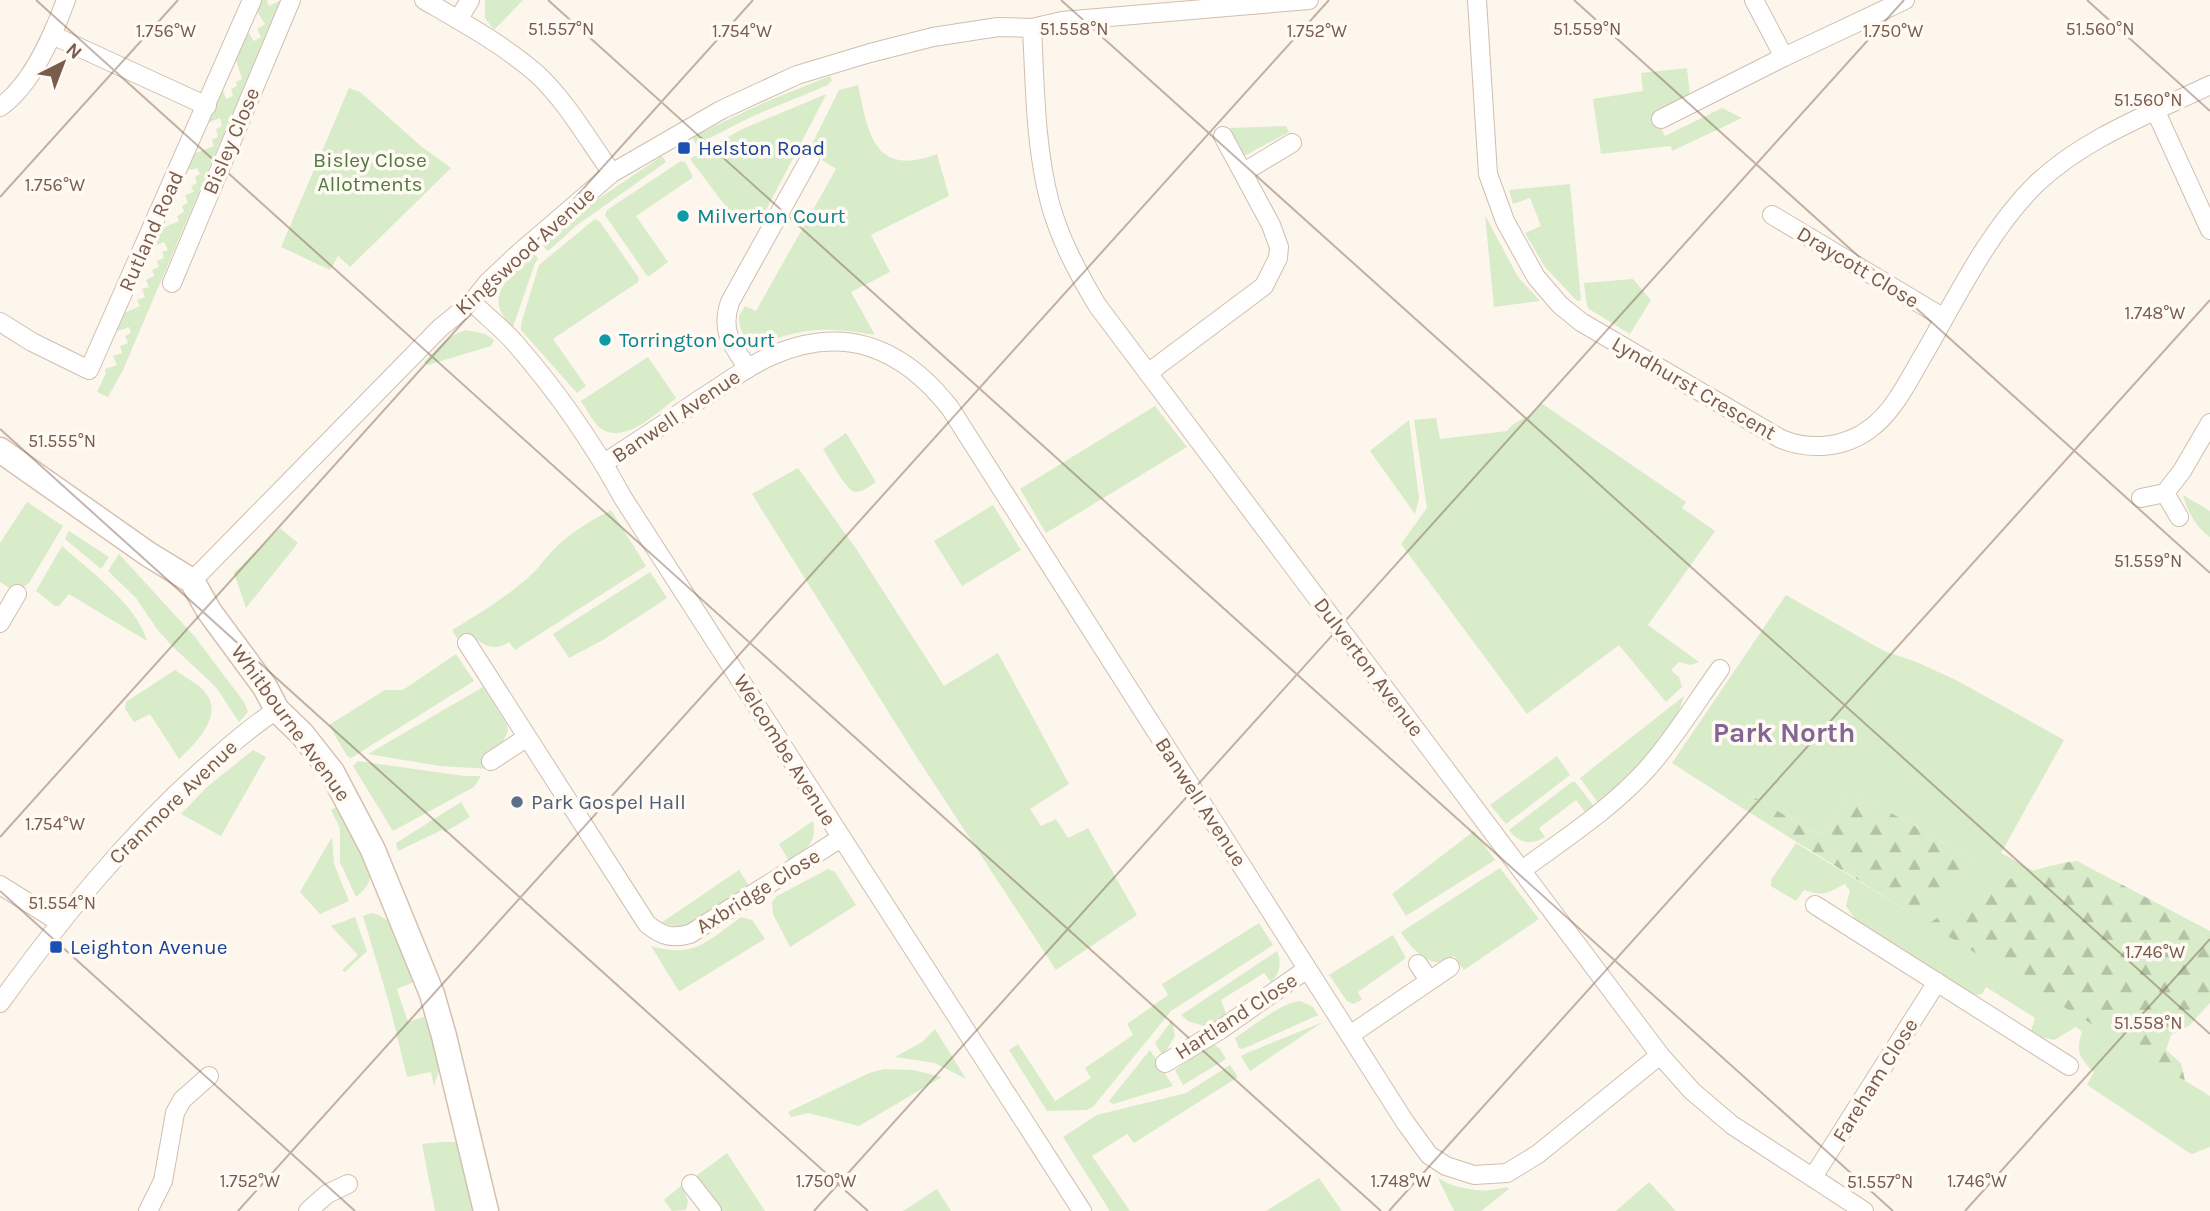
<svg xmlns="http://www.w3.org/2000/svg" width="2210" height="1211" viewBox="0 0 2210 1211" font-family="Karla,sans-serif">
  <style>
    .green { fill: #d8ecc9 }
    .forest { fill: url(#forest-firs) }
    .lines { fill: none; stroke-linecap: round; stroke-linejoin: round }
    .street-casing { stroke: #d1beb0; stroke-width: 20 }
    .secondary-casing { stroke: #d6c0b0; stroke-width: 27 }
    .street { stroke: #fff; stroke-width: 18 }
    .secondary { stroke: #fff; stroke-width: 24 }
    .ticks { fill: none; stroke: #7a5c4d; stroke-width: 2; stroke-opacity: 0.45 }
    .transit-dot { fill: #1a4fb4; stroke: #fffaf3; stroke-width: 2.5 }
    .culture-dot { fill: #0f9aa8; stroke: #fffaf3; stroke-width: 2.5 }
    .service-dot { fill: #5c6f8a; stroke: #fffaf3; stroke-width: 2.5 }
    .labels { text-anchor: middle; stroke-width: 7; stroke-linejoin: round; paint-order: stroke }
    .street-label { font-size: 21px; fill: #7a5c4d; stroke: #fffaf3 }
    .transit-label { font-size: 21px; fill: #164399; stroke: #fffaf3; text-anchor: start }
    .park-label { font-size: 21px; fill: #537a41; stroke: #fffaf3 }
    .culture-label { font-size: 21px; fill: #0d838f; stroke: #fffaf3; text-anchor: start }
    .service-label { font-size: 21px; fill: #4e5e75; stroke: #fffaf3; text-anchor: start }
    .district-label { font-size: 28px; font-weight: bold; fill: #846695; stroke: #fffaf3 }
    .ticks-label { font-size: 18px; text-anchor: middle; fill: #7a5c4d; stroke: #fffaf3; stroke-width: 7; stroke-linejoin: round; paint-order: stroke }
  </style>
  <defs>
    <pattern id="forest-firs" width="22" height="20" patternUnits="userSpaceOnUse" patternTransform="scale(1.75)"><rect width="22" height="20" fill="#d8ecc9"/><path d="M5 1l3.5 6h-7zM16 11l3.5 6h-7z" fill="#b4c2a5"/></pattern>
  </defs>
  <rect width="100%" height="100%" fill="#fdf6ec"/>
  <!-- green -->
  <g class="green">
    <polygon points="260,0 267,0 269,6 281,0 123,370 108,397 97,392 106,373 105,369 117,365 113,356 122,353 120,346 128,343 125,336 131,333 129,327 115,332 124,313 140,306 137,300 145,297 142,289 149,287 146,280 154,276 152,270 159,267 157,261 164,258 162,252 168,250 164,242 152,247 160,229 179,221 177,216 184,212 182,206 188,203 185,195 194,192 191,186 197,183 195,177 200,174 197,168 191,170 186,168 193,154 214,146 212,140 218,137 216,129 222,126 220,118 207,123 222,88 226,99 233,96 231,89 237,86 236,82 242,79 235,57 247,30 254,41 261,37 257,29 265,24 256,10"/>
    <polygon points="485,0 523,0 494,30 485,18"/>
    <polygon points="1687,68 1690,96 1655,114 1665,136 1722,108 1742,118 1672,151 1671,146 1601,154 1593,99 1643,91 1641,73"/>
    <polygon points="830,76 832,80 828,85 753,116 696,145 692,137 761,104"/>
    <path d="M858,85c10,48 16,93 79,69l12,42 -78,39 19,37 -39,20 24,43c-32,-5 -54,-9 -87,0 -12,3 -26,11 -38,5 -9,-5 -11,-15 -11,-24l6,-10 11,5 80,-142 -14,-9 3,-7 -14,-7 28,-56z"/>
    <polygon points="349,88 360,92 422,147 451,168 350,267 338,256 330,270 281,247"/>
    <path d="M824,95h2l-63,121c-8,7 -17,9 -27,4l-46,-61 52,-30z"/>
    <polygon points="1286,126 1289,132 1244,156 1230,128"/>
    <polygon points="662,156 666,162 576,226 548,251 543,246 595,201"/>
    <polygon points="681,161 685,162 692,174 692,178 636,216 668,262 648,277 605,215 607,210"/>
    <polygon points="1570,184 1581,300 1577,301 1545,267 1525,233 1541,226 1530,198 1513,204 1509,190"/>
    <polygon points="1485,215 1518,277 1540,301 1494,307"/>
    <polygon points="595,219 600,222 639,278 638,282 553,339 586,386 577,393 521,330 521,324 539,265"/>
    <path d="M534,253l4,6 -3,4 -22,64c-33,-30 -2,-52 21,-74z"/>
    <polygon points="1633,279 1651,300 1630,334 1589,309 1587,306 1584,283"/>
    <path d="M466,330l19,4 9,6 -3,6 -63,19 -4,-3c13,-13 23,-27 42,-32z"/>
    <path d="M648,357l28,41c-18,14 -52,48 -76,30 -8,-7 -13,-18 -19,-27z"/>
    <path d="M1541,403l145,99 -4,6 33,23 -67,94 51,37 -8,3 -12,-3 -8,8 8,7 3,10 -16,15 -47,-57 -92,69 -126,-170 26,-36 -13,-88 22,-2 4,21 67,-8c11,-15 22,-9 34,-28z"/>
    <polygon points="1155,406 1187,447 1046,533 1020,489"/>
    <polygon points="1409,420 1419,498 1415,514 1370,451"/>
    <path d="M846,433l30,49c-5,3 -14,11 -21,10 -10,-3 -26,-34 -32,-43z"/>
    <polygon points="798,468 857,550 944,686 998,653 1069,784 1030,809 1041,826 1056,819 1068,838 1088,828 1137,915 1056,970 916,756 752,494"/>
    <path d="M2183,495l27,16v26c-13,-8 -24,-28 -27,-42z"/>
    <polygon points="27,502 63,526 29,583 16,592 0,582 0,543"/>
    <polygon points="993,505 1021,550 962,586 934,541"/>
    <path d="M611,510l35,56 -131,84 -6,-8c-15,10 -25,4 -37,-7l-13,7 -7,-12c27,-16 56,-34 80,-56 5,-4 9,-11 14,-16 17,-21 42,-36 65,-48z"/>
    <polygon points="280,528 298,543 246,608 234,573"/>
    <polygon points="69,531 109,557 101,569 65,539"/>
    <path d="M62,546c28,25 75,59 85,95l-78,-47 -10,12h-4l-19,-15z"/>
    <polygon points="119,554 195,637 244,702 248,712 239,722 216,687 172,646 157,629 136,598 108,571"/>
    <polygon points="650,572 667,598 603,640 569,658 553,634"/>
    <path d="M1786,595l98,56 30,10 42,19 108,60 -63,113 33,18 -71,32 -34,21 281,172v51l-18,7 -4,-2 -101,-67 7,-13c-14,-13 -19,-21 -12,-40l-6,-5 -22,13 -21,-5 -2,-4 4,-13 -49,-31 -4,7 -8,1 -117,-73 -11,-16 4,-15 -5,-7c-18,9 -21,13 -41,6l-8,11 -25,-15v-6l25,-37 115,70 45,-25 18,-19 -3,-8 -10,-9 -111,-62 -27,44c-23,-5 -48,-28 -72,-38l-12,10 -67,-43z"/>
    <polygon points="456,654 474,681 351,758 347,756 329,725 385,690 403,690"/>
    <path d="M175,670c11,8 27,15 34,28 11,22 -16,48 -30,61l-29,-45 -16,8 -9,-13 1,-7z"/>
    <polygon points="483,687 507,725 508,731 490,769 439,766 368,754"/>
    <polygon points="1684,696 1679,711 1644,762 1599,804 1580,778"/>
    <polygon points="253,750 266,757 221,836 181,814 207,787"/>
    <polygon points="1557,756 1570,775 1506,824 1490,805"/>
    <polygon points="358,761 464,776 481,776 474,787 393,831 353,766"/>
    <path d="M1572,782h3l19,24 -8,7 -10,-13 -37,28 6,9c-14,9 -26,6 -36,-7z"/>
    <polygon points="461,802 470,817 445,832 442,830 398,851 396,843"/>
    <path d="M337,807l33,64c1,12 -5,19 -14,26l-16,-35v-34l-9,-18z"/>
    <path d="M813,821c5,21 -8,30 -24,40l-10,-17z"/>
    <polygon points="1474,831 1495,860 1406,916 1392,894"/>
    <polygon points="332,837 334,864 349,901 320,914 300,892"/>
    <path d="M1500,868l39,51 -75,51 -10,-14c-3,2 -6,6 -10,6 -17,4 -36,-17 -43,-30z"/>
    <polygon points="828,869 835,872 856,905 790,947 773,914 772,902 777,896"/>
    <polygon points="739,870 749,886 688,926 681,928 661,923"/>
    <polygon points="371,913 379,915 391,923 414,982 397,989 408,1022 426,1016 441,1064 434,1086 431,1072 407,1077 389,1003 363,916"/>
    <polygon points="355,917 367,951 345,972 342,970 358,955 331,926"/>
    <path d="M741,917l11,3 13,19 -85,52 -2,-1 -27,-44c44,13 56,-5 90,-29z"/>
    <polygon points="1259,923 1273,945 1171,1011 1093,1107 1086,1110 1047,1111 1009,1050 1018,1044 1055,1101 1091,1078 1085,1068 1133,1035 1127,1024 1168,995 1162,984"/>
    <polygon points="1393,935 1406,958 1358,992 1362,1000 1353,1004 1347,1001 1329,975"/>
    <path d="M1277,951c5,12 3,22 -6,31l-7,-9 -43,27 6,16 -20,11 -19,-6 -7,-6z"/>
    <path d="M1300,1001l13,6 5,8 -75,34 -4,-1 -4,-10c17,-11 45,-35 65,-37z"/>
    <polygon points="1172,1020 1175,1036 1163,1056 1155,1043"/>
    <polygon points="1323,1022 1250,1071 1241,1056 1247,1053"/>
    <polygon points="935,1029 966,1079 935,1063 895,1057 922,1042"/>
    <polygon points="1215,1045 1220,1049 1226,1059 1183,1085 1175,1070 1208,1046"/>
    <polygon points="1150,1050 1173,1086 1113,1104 1109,1101"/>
    <polygon points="1230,1065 1238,1077 1134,1143 1127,1134 1092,1156 1130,1211 1110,1211 1063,1137 1097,1115 1186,1093"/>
    <polygon points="884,1069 913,1070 942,1077 859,1126 808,1113 791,1117 788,1112 869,1073"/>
    <polygon points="442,1142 457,1142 475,1211 435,1211 422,1144"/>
    <polygon points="727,1153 765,1211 722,1211 696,1176"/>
    <polygon points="1319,1178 1342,1211 1266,1211 1314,1181"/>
    <path d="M1438,1178c19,12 47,16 68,9l3,2 -28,22h-27z"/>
    <polygon points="1649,1182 1676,1211 1616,1211"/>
    <polygon points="682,1185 688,1201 686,1210 672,1211 664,1200"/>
    <polygon points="937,1189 951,1211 903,1211"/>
  </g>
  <!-- forest -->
  <g class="forest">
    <path d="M1850,790l111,62 10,9 3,8c-11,22 -42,32 -63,44l-172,-107 12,-10c24,10 50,34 72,38z"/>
    <path d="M2077,861l133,70v72l-20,22 -19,10 -5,15 15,13 4,18 -257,-157c43,-29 97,-57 149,-63z"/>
  </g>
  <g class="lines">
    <defs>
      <g id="street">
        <path d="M424,0c38,22 80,45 113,74 30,28 51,66 75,99"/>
        <path d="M1477,0l11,174 17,47 31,56 24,28 21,17 200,117c30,12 64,9 90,-11 24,-18 38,-49 53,-74 33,-57 64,-122 111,-169 49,-47 115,-71 175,-100"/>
        <polyline points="1754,0 1784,57"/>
        <polyline points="458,20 470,0"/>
        <path d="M1032,28c3,57 3,119 18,175 10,37 28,70 47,102l563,750 32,36 40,34 132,86"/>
        <polyline points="52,35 207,106"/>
        <path d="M0,107c32,-22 53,-72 66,-107"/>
        <polyline points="2156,112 2210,230"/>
        <polyline points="1661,119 1784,57 1905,0"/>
        <polyline points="1244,172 1292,143"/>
        <polyline points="1772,215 1944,318"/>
        <polyline points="172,283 291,0"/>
        <path d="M472,302c14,14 30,26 43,41 41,47 78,100 108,155l459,713"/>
        <polyline points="0,322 32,342 89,370 252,0"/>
        <path d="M748,368c-16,-23 -28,-37 -18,-66l80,-144"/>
        <polyline points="1148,373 1264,286 1278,258 1279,247 1271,225 1223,136"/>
        <path d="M604,463c33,-21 66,-43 98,-65 23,-14 44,-31 69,-42 73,-32 131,-9 179,52l455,714 24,33 17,11 28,9 33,-2 31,-19 122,-99"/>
        <polyline points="2165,493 2182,471 2210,423"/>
        <polyline points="2141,498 2165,493 2179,517"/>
        <polyline points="192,581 440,328 472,302 488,282 520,252 612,173 721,110 797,75 870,53 933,37 998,27 1032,28 1062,21 1309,0"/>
        <polyline points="0,623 17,594"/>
        <path d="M467,643l180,281c15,12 24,15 43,10l151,-96"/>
        <polyline points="491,761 526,738"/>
        <path d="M1522,870c42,-31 89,-61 125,-101 27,-30 49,-67 73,-100"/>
        <polyline points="0,885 59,922"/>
        <polyline points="1815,905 2069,1066"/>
        <polyline points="1418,964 1429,980"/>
        <path d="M0,1003c61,-84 125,-164 202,-233 24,-21 48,-43 75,-60"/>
        <polyline points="1350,1035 1450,967"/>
        <polyline points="1165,1063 1220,1030 1307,969"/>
        <polyline points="1813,1177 1937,982"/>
        <polyline points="691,1184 712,1211"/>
        <polyline points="148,1211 163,1181 175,1113 182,1100 209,1076"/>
        <polyline points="308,1211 327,1194 348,1184"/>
      </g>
      <polyline id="secondary" points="0,450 148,554 192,581 209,611 265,687 277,710 302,734 332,772 373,850 432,994 444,1036 486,1211"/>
    </defs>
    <!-- street casing -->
    <use href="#street" class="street-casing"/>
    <!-- secondary casing -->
    <use href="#secondary" class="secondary-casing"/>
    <!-- street -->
    <use href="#street" class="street"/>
    <!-- secondary -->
    <use href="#secondary" class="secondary"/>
  </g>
  <!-- ticks -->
  <path class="ticks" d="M36,0l1345,1211M548,0l1345,1211M1061,0l1149,1034M1574,0l636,573M2087,0l123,111M0,197l178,-197M0,429l868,782M0,837l753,-837M0,891l355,320M238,1211l1091,-1211M814,1211l1090,-1211M1389,1211l821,-911M1965,1211l245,-272"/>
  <!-- markers -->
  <g class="transit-dot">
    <rect x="677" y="141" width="14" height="14" rx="3.5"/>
    <rect x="49" y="940" width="14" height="14" rx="3.5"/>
  </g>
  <g class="culture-dot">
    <circle cx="683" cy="216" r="7"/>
    <circle cx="605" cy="340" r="7"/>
  </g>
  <circle class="service-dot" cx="517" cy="802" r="7"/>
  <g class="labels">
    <!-- street labels -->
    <g class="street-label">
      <text transform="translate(231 141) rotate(-67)" y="7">Bisley Close</text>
      <text transform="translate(151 231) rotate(-66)" y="7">Rutland Road</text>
      <text transform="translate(525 251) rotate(-42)" y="7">Kingswood Avenue</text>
      <text transform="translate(1858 267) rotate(31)" y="7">Draycott Close</text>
      <text transform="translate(1694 388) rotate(30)" y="7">Lyndhurst Crescent</text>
      <text transform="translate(676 416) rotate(-34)" y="7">Banwell Avenue</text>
      <text transform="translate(1369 667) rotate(53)" y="7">Dulverton Avenue</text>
      <text transform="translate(291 723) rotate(54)" y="7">Whitbourne Avenue</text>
      <text transform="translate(785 750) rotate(58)" y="7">Welcombe Avenue</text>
      <text transform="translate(173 802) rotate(-44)" y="7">Cranmore Avenue</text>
      <text transform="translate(1201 802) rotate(57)" y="7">Banwell Avenue</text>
      <text transform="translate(758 891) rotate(-32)" y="7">Axbridge Close</text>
      <text transform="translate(1236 1016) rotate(-33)" y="7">Hartland Close</text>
      <text transform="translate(1875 1080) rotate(-58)" y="7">Fareham Close</text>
    </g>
    <!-- transit labels -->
    <g class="transit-label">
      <text x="698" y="155">Helston Road</text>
      <text x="70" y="954">Leighton Avenue</text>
    </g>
    <!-- park labels -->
    <g class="park-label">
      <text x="370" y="167">Bisley Close<tspan x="370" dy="24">Allotments</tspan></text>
    </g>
    <!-- culture labels -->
    <g class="culture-label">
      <text x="697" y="223">Milverton Court</text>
      <text x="619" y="347">Torrington Court</text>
    </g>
    <!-- service labels -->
    <g class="service-label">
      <text x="531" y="809">Park Gospel Hall</text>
    </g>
    <!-- district labels -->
    <g class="district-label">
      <text x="1784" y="742">Park North</text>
    </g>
  </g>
  <g class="ticks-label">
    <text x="561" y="35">51.557°N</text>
    <text x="1074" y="35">51.558°N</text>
    <text x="1587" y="35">51.559°N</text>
    <text x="2100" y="35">51.560°N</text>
    <text x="166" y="37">1.756°W</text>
    <text x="1893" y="37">1.750°W</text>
    <text x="742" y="37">1.754°W</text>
    <text x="1317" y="37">1.752°W</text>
    <text x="2148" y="106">51.560°N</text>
    <text x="55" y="191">1.756°W</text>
    <text x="2155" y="319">1.748°W</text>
    <text x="62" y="447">51.555°N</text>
    <text x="2148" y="567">51.559°N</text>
    <text x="55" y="830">1.754°W</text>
    <text x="62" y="909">51.554°N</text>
    <text x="2155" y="958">1.746°W</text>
    <text x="2148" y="1029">51.558°N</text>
    <text x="250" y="1187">1.752°W</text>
    <text x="826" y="1187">1.750°W</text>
    <text x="1401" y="1187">1.748°W</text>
    <text x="1977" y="1187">1.746°W</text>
    <text x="1880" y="1188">51.557°N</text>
  </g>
  <!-- north arrow -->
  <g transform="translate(63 63) rotate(42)" stroke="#fffaf3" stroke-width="5" paint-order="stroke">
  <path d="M0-5L12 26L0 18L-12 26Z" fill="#7a5c4d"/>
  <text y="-10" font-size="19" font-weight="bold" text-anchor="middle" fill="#7a5c4d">N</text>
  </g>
</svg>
